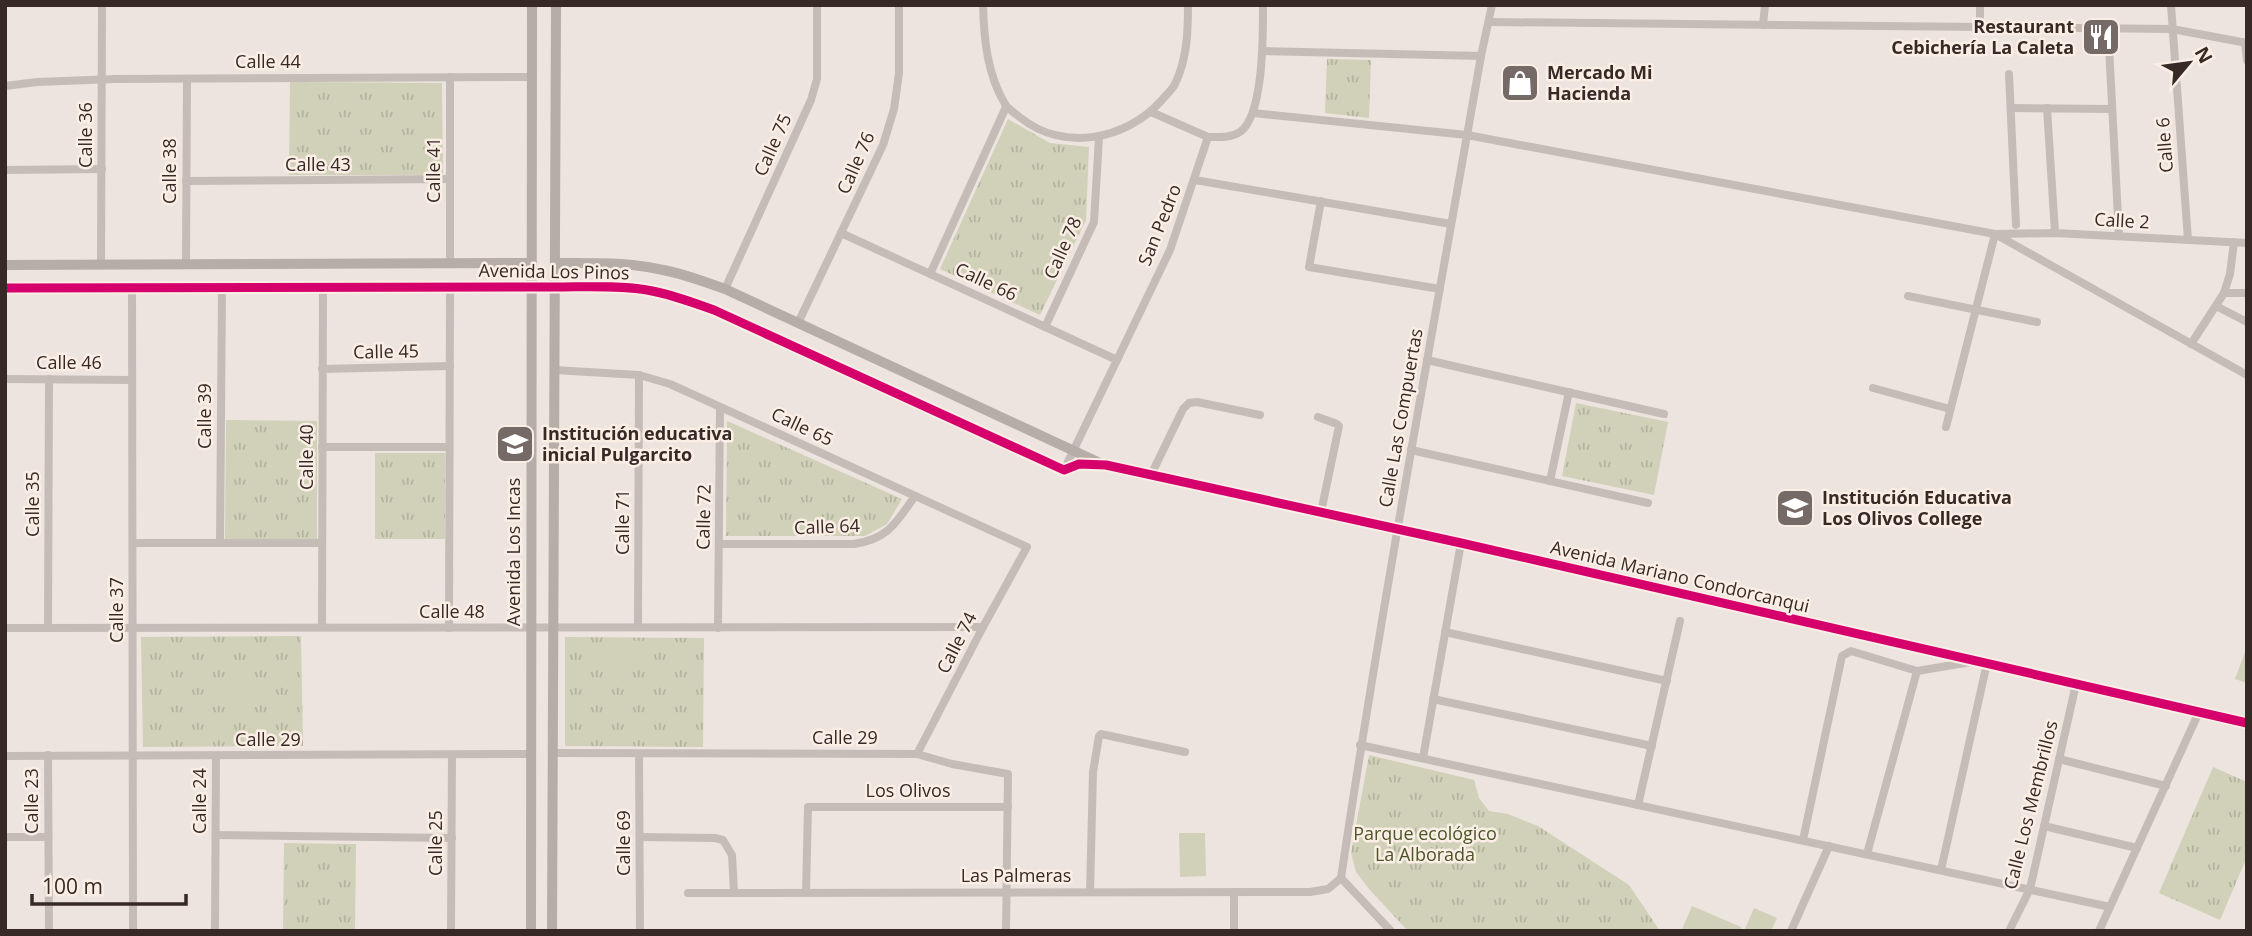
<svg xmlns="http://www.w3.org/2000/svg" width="2252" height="936" viewBox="0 0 2252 936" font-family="'Open Sans',sans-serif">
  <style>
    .park { fill: url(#park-tufts) }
    .garden { fill: #d0d1b8 }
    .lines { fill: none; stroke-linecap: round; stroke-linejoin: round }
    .street { stroke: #c5bcb8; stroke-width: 8 }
    .secondary { stroke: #b6aca8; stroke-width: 10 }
    .cycleway-casing { stroke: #faeee5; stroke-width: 13 }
    .cycleway { stroke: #d6006c; stroke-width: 9 }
    .labels { text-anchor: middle; stroke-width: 5; stroke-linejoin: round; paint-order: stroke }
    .poi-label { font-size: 18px; font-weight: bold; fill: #362926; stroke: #faeee5; text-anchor: start }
    .street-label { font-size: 18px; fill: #362926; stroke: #faeee5 }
    .park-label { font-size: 18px; fill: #4b5628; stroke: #faeee5 }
  </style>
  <defs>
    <pattern id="park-tufts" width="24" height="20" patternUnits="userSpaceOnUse" patternTransform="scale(1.75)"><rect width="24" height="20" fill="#d0d1b8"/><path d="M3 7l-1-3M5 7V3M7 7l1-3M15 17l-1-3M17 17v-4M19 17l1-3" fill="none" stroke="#b3b39e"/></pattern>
  </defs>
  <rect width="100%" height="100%" fill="#ede4df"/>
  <!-- park -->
  <g class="park">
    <polygon points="1327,59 1371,60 1369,118 1325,113"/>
    <polygon points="290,82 442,83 443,175 289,175"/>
    <polygon points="1008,119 1050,143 1089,147 1086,220 1040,315 940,269"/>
    <polygon points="1576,403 1668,422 1654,495 1562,476"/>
    <polygon points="226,420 317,421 317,540 225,539"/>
    <polygon points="727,421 902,499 887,524 865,536 726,536"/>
    <rect x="375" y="453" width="70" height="86"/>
    <polygon points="301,636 303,746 143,747 141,637"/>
    <polygon points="565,637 704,638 703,747 565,746"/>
    <polygon points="1369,755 1474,780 1479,798 1489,811 1508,814 1538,826 1629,885 1660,931 1408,931 1369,889 1356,872 1351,853"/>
    <polygon points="2213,767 2247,782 2247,857 2220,920 2159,893"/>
    <polygon points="284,843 356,844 355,931 283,931"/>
  </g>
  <!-- garden -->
  <g class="garden">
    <polygon points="607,640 654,641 654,669 607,668"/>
    <polygon points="2247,647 2247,683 2235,679"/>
    <polygon points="214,679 260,679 259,706 214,706"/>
    <polygon points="1179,833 1205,833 1206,876 1180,877"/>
    <polygon points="1692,906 1741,927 1740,931 1682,929"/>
    <polygon points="1754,908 1777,918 1771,931 1744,931"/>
  </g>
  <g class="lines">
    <!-- street -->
    <g class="street">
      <path d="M983,5c1,34 4,69 22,99 4,6 11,10 16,14 42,34 105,22 140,-17 5,-6 11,-11 14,-17 12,-25 13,-51 13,-79"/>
      <polyline points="1980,5 1980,27"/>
      <polyline points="2171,5 2188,240"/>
      <polyline points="1489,22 2172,29 2247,43"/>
      <polyline points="1763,25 1765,5"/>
      <polyline points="2108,28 2119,236"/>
      <polyline points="2245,43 2247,60"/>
      <polyline points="1263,51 1481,56"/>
      <polyline points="2009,74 2016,225"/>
      <polyline points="5,86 37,82 115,79 532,77"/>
      <polyline points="2011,108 2112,109"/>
      <polyline points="2047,108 2055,233"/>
      <polyline points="1151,112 1208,137"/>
      <polyline points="1253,113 1467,135 1995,234 2247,375"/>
      <polyline points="5,170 102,169"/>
      <polyline points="1195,180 1451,224"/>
      <polyline points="186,181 450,179"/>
      <polyline points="1321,201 1309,267 1440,289"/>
      <polyline points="841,233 1117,360"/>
      <polyline points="1998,234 2055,233 2247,243"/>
      <polyline points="450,263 450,77"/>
      <polyline points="101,264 102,5"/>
      <polyline points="186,264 187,79"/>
      <polyline points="930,274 1006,107"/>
      <polyline points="132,289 133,931"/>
      <polyline points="725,289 811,100 817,79 817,5"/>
      <polyline points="2224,293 2247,293"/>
      <polyline points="1908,296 2037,322"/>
      <polyline points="2216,306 2247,322"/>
      <polyline points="798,323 883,145 894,109 899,73 899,5"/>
      <polyline points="1045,327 1094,222 1099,137"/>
      <polyline points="2191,344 2224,293 2230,274 2234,242"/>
      <polyline points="1427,360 1664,414"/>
      <polyline points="322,369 450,366"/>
      <polyline points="554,370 639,375 670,384 1027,547 983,627 917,754"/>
      <polyline points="5,379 132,380"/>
      <polyline points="1873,388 1950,409"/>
      <polyline points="1318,417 1337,424 1339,426 1321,512"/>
      <polyline points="1946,427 1995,234"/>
      <polyline points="322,447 449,447"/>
      <polyline points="1411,450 1648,503"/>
      <path d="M1064,470l106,-220 38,-113c11,0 23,1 32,-5 24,-17 23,-99 23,-127"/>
      <polyline points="1151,475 1183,409 1189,403 1197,402 1260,415"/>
      <polyline points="1550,481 1569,392"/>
      <polyline points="133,543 322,543"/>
      <polyline points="220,543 222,288"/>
      <path d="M719,544h135c34,-5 42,-21 61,-48"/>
      <polyline points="322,627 323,287"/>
      <polyline points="638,627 639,375"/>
      <polyline points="5,628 983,627"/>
      <polyline points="48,628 49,379"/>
      <polyline points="449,628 450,287"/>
      <polyline points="718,628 720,407"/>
      <polyline points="1445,632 1667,681"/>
      <polyline points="1433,699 1652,746"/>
      <polyline points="1360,745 2110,907"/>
      <polyline points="553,753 917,754 952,764 1008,774 1006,931"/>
      <polyline points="639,754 640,931"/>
      <polyline points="48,755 49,931"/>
      <polyline points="5,756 530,754"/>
      <polyline points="1423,758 1461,543"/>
      <polyline points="2059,759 2166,786"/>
      <polyline points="1638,805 1680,621"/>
      <polyline points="2044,826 2137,848"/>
      <polyline points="216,835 452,838"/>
      <polyline points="5,837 48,837"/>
      <polyline points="640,837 715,838 723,840 732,855 734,892"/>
      <polyline points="1803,840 1842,656 1851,651 1917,671"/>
      <polyline points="1867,854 1917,671 1971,662"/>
      <polyline points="1941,870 1987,663"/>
      <path d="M1341,878c41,-275 92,-548 140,-822l11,-51"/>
      <polyline points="1341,878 1391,931"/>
      <polyline points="806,892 808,807 1008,807"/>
      <polyline points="1090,892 1093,772 1099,736 1101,734 1185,752"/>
      <polyline points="1234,892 1234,931"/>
      <polyline points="688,893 1310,892 1328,889 1341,878"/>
      <polyline points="215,931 216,756"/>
      <polyline points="451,931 452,755"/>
      <polyline points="1791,931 1829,846"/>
      <polyline points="2009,931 2030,889 2076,684"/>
      <polyline points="2099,931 2199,712"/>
    </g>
    <!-- secondary -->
    <g class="secondary">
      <path d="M555,263c34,0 69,-1 103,6 23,4 45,12 67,20l375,174"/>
      <polyline points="5,265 532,263"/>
      <path d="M5,288l550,-1c30,0 61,-2 92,3 23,4 45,12 67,20l350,160 15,-6 27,1 355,78 786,180"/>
      <polyline points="531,931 532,5"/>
      <polyline points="552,931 556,5"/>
    </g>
    <defs>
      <path id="cycleway" d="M5,288l550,-1c30,0 61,-2 92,3 23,4 45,12 67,20l350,160 15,-6 27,1 355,78 786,180"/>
    </defs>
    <!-- cycleway casing -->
    <use href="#cycleway" class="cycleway-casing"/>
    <!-- cycleway -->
    <use href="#cycleway" class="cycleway"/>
  </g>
  <!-- icons -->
  <defs>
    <symbol id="restaurant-square" viewBox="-11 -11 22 22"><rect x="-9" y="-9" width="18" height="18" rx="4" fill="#766a67" stroke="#faeee5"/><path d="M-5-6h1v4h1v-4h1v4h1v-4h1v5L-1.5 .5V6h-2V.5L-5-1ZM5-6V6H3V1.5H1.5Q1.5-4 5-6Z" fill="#fff"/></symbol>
    <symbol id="shop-square" viewBox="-11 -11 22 22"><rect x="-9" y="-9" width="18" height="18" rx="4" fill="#766a67" stroke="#faeee5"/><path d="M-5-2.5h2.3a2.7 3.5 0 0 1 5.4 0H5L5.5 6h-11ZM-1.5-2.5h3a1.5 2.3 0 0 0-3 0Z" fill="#fff"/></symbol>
    <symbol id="school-square" viewBox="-11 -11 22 22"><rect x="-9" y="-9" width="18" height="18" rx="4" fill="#766a67" stroke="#faeee5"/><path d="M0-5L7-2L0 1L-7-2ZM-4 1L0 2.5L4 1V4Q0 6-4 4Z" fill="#fff"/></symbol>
  </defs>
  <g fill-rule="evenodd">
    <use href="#restaurant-square" x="2079" y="15" width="44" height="44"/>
    <use href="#shop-square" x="1498" y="61" width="44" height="44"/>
    <use href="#school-square" x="493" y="422" width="44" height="44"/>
    <use href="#school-square" x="1773" y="486" width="44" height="44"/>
  </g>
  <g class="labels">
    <!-- poi labels -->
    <g class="poi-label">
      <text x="2074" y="33" text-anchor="end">Restaurant<tspan x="2074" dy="21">Cebichería La Caleta</tspan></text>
      <text x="1547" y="79">Mercado Mi<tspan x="1547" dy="21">Hacienda</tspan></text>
      <text x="542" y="440">Institución educativa<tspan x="542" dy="21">inicial Pulgarcito</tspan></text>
      <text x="1822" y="504">Institución Educativa<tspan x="1822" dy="21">Los Olivos College</tspan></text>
    </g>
    <!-- street labels -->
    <g class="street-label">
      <text x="268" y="68">Calle 44</text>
      <text transform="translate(86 135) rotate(-90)" y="6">Calle 36</text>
      <text transform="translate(773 145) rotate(-66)" y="6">Calle 75</text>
      <text transform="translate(2165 145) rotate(-94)" y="6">Calle 6</text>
      <text transform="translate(856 163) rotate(-66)" y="6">Calle 76</text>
      <text x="318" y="171">Calle 43</text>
      <text transform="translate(434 170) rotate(-90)" y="6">Calle 41</text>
      <text transform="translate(170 171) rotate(-90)" y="6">Calle 38</text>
      <text transform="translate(2122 221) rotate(3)" y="6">Calle 2</text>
      <text transform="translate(1160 225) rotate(-68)" y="6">San Pedro</text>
      <text transform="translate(1063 248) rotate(-66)" y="6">Calle 78</text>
      <text transform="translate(554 272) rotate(1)" y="6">Avenida Los Pinos</text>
      <text transform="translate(986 282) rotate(25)" y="6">Calle 66</text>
      <text transform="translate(386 352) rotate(-1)" y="6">Calle 45</text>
      <text x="69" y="369">Calle 46</text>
      <text transform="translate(205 416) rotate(-90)" y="6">Calle 39</text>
      <text transform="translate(1401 418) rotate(-80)" y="6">Calle Las Compuertas</text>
      <text transform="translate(802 427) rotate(25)" y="6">Calle 65</text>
      <text transform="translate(307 457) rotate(-90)" y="6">Calle 40</text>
      <text transform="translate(33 504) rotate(-90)" y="6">Calle 35</text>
      <text transform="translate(704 517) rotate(-89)" y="6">Calle 72</text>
      <text transform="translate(623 522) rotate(-90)" y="6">Calle 71</text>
      <text transform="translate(827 527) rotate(-2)" y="6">Calle 64</text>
      <text transform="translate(514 552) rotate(-90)" y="6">Avenida Los Incas</text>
      <text transform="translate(1680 577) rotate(13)" y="6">Avenida Mariano Condorcanqui</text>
      <text transform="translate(117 610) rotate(-90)" y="6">Calle 37</text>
      <text x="452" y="618">Calle 48</text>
      <text transform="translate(957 643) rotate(-63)" y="6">Calle 74</text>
      <text x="845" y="744">Calle 29</text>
      <text x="268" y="746">Calle 29</text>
      <text x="908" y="797">Los Olivos</text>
      <text transform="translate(32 801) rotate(-90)" y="6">Calle 23</text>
      <text transform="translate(200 801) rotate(-90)" y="6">Calle 24</text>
      <text transform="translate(2031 805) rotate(-76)" y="6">Calle Los Membrillos</text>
      <text transform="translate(436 843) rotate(-90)" y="6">Calle 25</text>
      <text transform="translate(624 843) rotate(-90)" y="6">Calle 69</text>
      <text x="1016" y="882">Las Palmeras</text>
    </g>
    <!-- park labels -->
    <g class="park-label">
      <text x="1425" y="840">Parque ecológico<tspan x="1425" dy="21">La Alborada</tspan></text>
    </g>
  </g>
  <!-- border -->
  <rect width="2252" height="936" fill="none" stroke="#362926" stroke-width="14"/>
  <!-- north arrow -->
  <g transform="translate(2189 63) rotate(61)" stroke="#faeee5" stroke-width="5" paint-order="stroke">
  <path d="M0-5L12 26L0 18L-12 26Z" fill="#362926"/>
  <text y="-10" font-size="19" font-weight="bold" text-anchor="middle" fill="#362926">N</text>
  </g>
  <!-- scale -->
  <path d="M32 894v10h154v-10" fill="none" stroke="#362926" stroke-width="3.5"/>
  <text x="42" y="894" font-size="21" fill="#362926" stroke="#faeee5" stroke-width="5" paint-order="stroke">100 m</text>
</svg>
